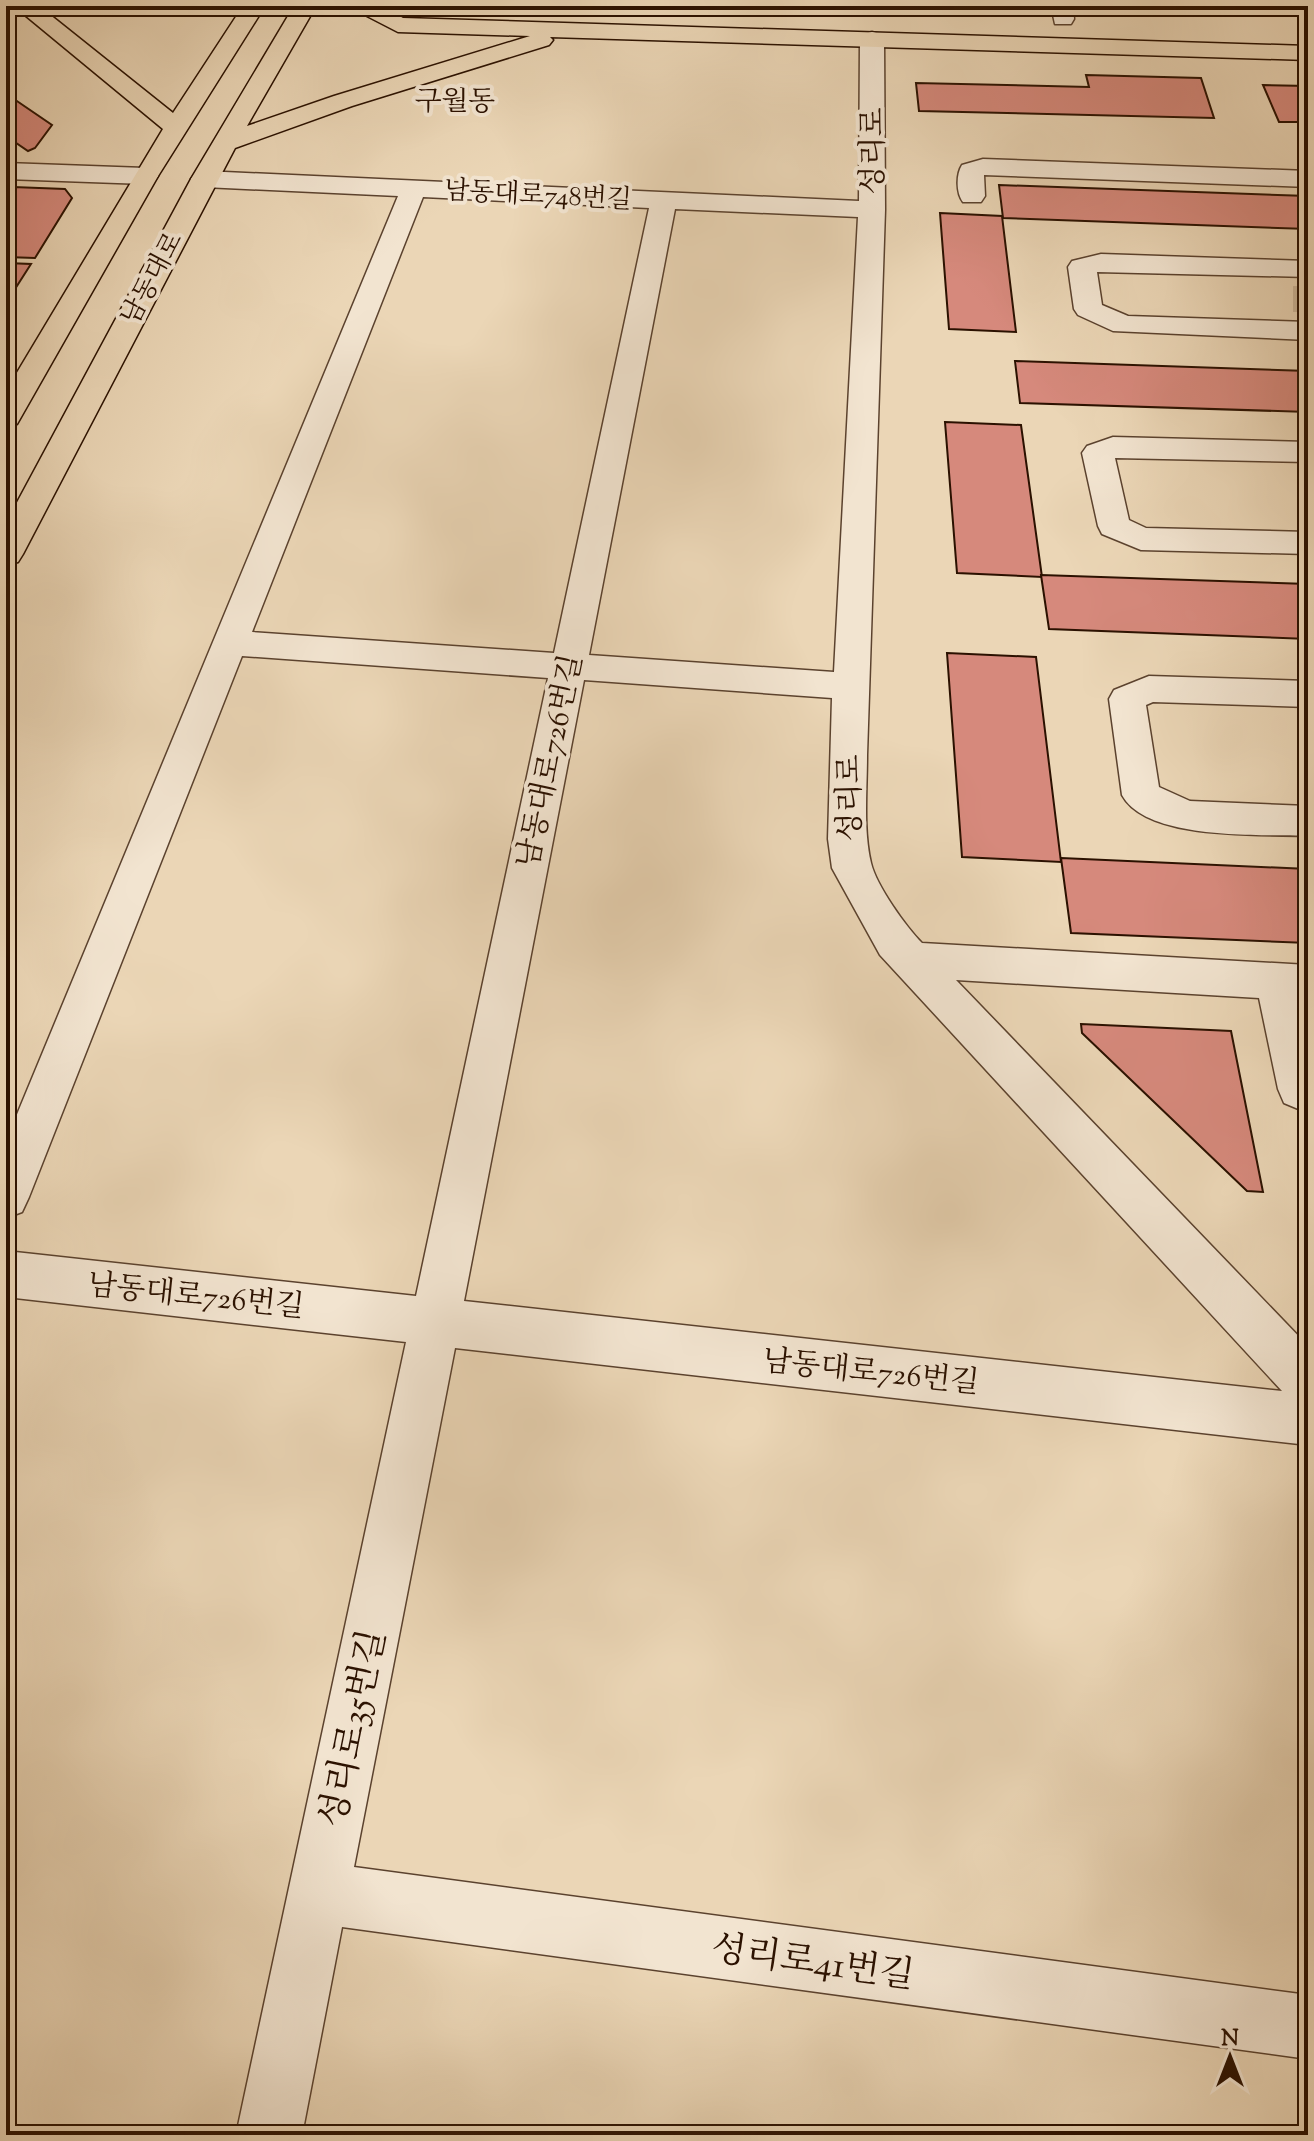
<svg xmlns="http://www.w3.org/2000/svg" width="1314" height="2141" viewBox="0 0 1314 2141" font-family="'Sorts Mill Goudy','Noto Serif KR',serif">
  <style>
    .building { fill: #d6897c; stroke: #2b1100; stroke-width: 2 }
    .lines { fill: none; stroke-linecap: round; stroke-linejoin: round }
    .minor-tunnel { stroke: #ceb89b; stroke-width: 26; stroke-dasharray: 26 13; stroke-linecap: butt }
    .minor-casing { stroke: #5b422e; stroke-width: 3 }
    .major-casing { stroke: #2b1100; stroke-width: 3 }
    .minor { fill: #f2e4d0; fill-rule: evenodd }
    .major { fill: #ebd6b6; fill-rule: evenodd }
    .labels { text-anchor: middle; stroke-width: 8; stroke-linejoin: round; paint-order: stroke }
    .far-street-label { font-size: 26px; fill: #2b1100; stroke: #f2e4d0 }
    .far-quarter-label { font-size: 28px; fill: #2b1100; stroke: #f2e4d0 }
    .street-label { font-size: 30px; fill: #2b1100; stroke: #f2e4d0 }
    .near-street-label { font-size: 36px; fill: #2b1100; stroke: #f2e4d0 }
  </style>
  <rect width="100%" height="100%" fill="#ebd6b6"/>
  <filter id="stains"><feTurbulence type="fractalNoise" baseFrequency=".0025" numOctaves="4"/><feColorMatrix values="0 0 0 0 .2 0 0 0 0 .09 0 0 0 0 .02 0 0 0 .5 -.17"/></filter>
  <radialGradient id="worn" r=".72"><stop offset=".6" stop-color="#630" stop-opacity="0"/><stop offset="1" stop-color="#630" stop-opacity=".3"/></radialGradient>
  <!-- building -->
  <g class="building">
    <polygon points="1086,75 1201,78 1214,118 919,111 916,83 1089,87"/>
    <polygon points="1263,85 1308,86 1308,122 1279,122"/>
    <polygon points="11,97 52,125 35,148 28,151 6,136 6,99"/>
    <polygon points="999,185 1308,196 1308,229 1003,218"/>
    <polygon points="13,187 65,189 72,198 35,258 6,257 6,198"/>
    <polygon points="940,213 1002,216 1016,332 949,329"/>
    <polygon points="6,263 31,264 6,303"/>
    <polygon points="1015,361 1308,371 1308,412 1020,403"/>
    <polygon points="945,422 1021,425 1042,577 957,573"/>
    <polygon points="1041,575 1308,584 1308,639 1049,629"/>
    <polygon points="947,653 1036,657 1061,862 962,857"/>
    <polygon points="1061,858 1308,869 1308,943 1071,933"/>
    <polygon points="1081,1024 1231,1031 1263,1192 1247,1191 1082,1033"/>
  </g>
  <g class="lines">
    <!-- minor-tunnel -->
    <polyline class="minor-tunnel" points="1293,299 1308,299"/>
    <defs>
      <g id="minor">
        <polygon points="1051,6 1073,6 1074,19 1071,24 1055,24"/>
        <path d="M872,32l8,2 4,5 1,171 -18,545c0,35 -4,74 4,108 5,22 35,64 51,80l386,22v36l-6,-1 6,25v88l-24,-10 -6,-14 -19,-91 -303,-18 352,366v99l-853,-97 -101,519 954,128v64l-966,-132 -40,208h-66l170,-793 -400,-45v-46l410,45 132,-618 -306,-22 -213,541 -7,15 -16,6v-77l392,-945 -194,-9 -9,-3 -4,-5 4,-5 9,-3 655,30 1,-162 4,-5zM423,197l226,11 -95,445 -302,-21zM675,209l183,8 -24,455 -245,-17zM584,680l248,18 -4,141 4,29 48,87 402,436 -818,-90z"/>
        <path d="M983,159l325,12v16l-324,-12 1,21 -4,6h-18c-7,-9 -7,-28 -1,-37z"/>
        <polygon points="6,163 145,168 154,171 158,176 154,181 145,184 6,179"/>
        <polygon points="1101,254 1308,261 1308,277 1097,272 1102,305 1128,316 1308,322 1308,340 1113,331 1078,315 1074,309 1068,267 1072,261"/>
        <polygon points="1113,437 1308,442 1308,462 1115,458 1129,520 1146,528 1308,532 1308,554 1141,550 1102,534 1098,526 1082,453 1087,446"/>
        <path d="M1149,676l159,5v26l-155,-5 -7,3 13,82 31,14 118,5v30c-47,-2 -161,5 -186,-41l-13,-96 5,-9z"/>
      </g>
      <g id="major">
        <polygon points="14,6 39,6 173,113 243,6 265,6 158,176 21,417 17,424 6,426 6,391 163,129"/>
        <polygon points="294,6 316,6 247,126 334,96 530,36 398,32 365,15 362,10 365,6 382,6 403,18 1308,46 1308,60 550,37 553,40 549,45 352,106 235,148 23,554 18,562 6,565 6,523 191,179"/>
      </g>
    </defs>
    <!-- minor casing -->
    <use href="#minor" class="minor-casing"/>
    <!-- major casing -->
    <use href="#major" class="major-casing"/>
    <!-- minor -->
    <use href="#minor" class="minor"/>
    <!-- major -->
    <use href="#major" class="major"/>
  </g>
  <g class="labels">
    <!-- far-street labels -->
    <g class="far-street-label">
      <text transform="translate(538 194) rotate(3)" y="9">남동대로748번길</text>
      <text transform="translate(151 278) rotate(-62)" y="9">남동대로</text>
    </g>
    <!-- far-quarter labels -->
    <g class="far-quarter-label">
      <text x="455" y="110">구월동</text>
    </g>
    <!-- street labels -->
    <g class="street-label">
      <text transform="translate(872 151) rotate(-90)" y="10">성리로</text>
      <text transform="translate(549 761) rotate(-78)" y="10">남동대로726번길</text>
      <text transform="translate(849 798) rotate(-91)" y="10">성리로</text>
      <text transform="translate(196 1295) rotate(6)" y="10">남동대로726번길</text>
      <text transform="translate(871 1371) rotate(6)" y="10">남동대로726번길</text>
    </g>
    <!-- near-street labels -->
    <g class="near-street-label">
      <text transform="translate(351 1728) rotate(-78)" y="13">성리로35번길</text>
      <text transform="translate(813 1960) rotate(8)" y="13">성리로41번길</text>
    </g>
  </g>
  <!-- margin -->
  <rect width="1314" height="2141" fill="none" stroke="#ebd6b6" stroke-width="32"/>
  <rect x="8" y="8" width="1298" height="2125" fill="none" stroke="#2b1100" stroke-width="4"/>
  <rect x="16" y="16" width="1282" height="2109" fill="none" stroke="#2b1100" stroke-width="2"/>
  <!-- north arrow -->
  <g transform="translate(1230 2057)" stroke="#f2e4d0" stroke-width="6" paint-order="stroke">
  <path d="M0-6L14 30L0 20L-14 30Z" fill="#2b1100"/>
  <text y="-12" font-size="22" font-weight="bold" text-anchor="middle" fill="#2b1100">N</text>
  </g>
  <rect width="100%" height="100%" filter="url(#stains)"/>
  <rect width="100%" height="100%" fill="url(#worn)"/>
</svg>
